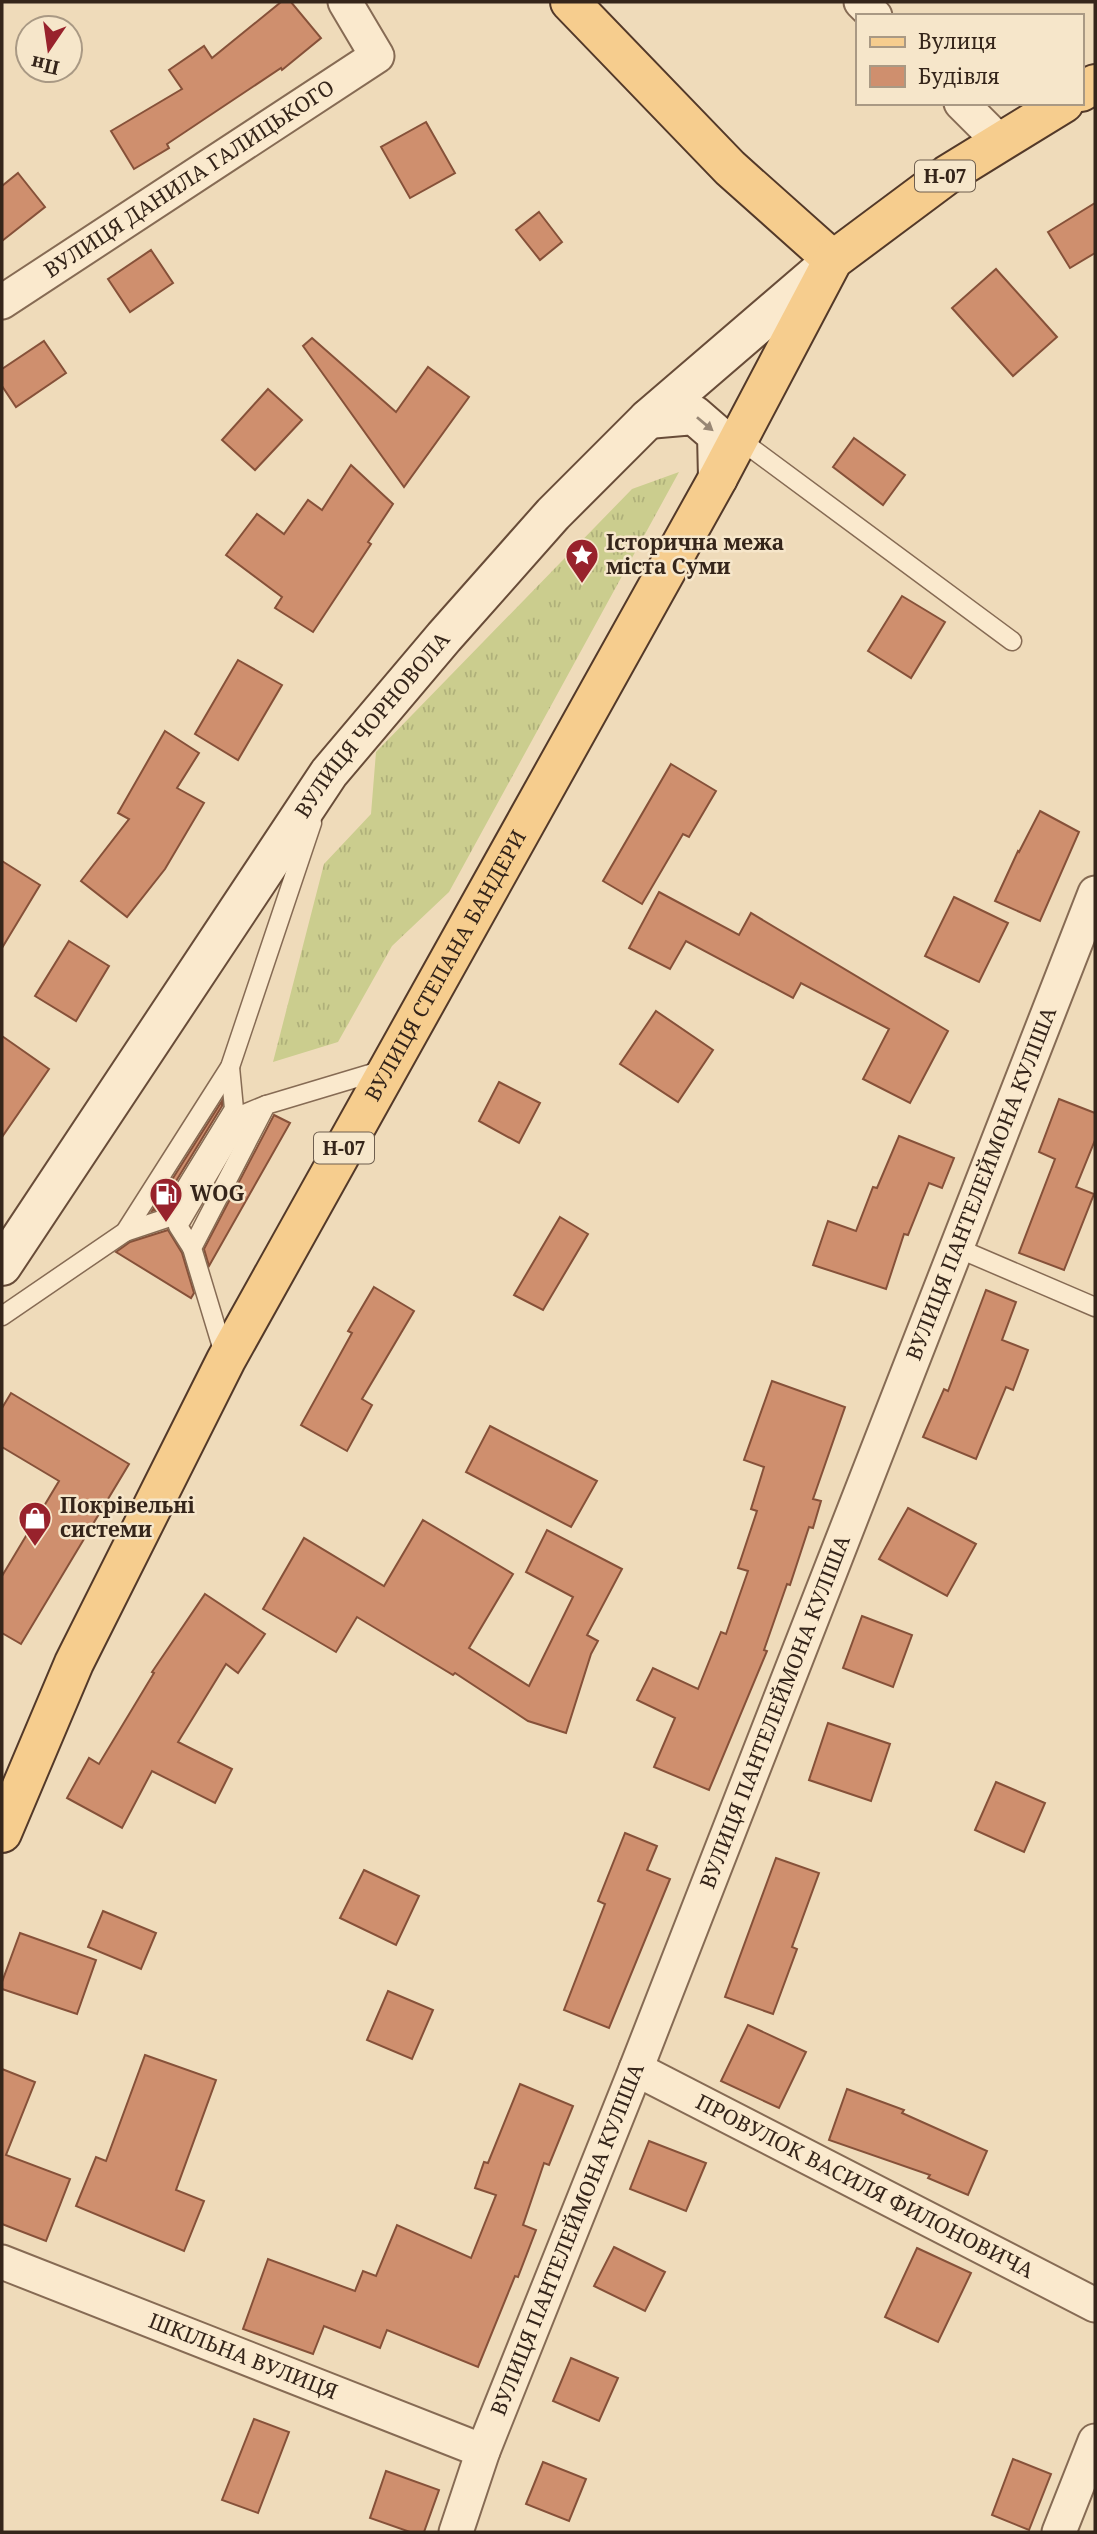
<svg xmlns="http://www.w3.org/2000/svg" width="1097" height="2534" viewBox="0 0 1097 2534" font-family="'Noto Serif',serif">
  <style>
    .grass { fill: url(#grass-tufts) }
    .building { fill: #cf8f6e; stroke: #865139; stroke-width: 2 }
    .lines { fill: none; stroke-linecap: round; stroke-linejoin: round }
    .lane-casing { stroke: #866b54; stroke-width: 21 }
    .street-casing { stroke: #866b54; stroke-width: 37 }
    .secondary-casing { stroke: #684c38; stroke-width: 42 }
    .primary-casing { stroke: #533929; stroke-width: 42 }
    .lane { stroke: #fae9cd; stroke-width: 18 }
    .street { stroke: #fae9cd; stroke-width: 33 }
    .secondary { stroke: #fae9cd; stroke-width: 38 }
    .primary { stroke: #f6cd8e; stroke-width: 38 }
    .oneway { fill: #988774 }
    .labels { text-anchor: middle; stroke-width: 5; stroke-linejoin: round; paint-order: stroke }
    .shield { fill: #f6e6ca; stroke: #6f5f4f; stroke-width: 2 }
    .shield-label { font-size: 19px; font-weight: bold; fill: #35251a }
    .street-label { font-size: 21px; fill: #35251a; stroke: #f6e6ca }
    .poi-label { font-size: 21px; font-weight: bold; fill: #35251a; stroke: #f6e6ca; text-anchor: start }
  </style>
  <defs>
    <pattern id="grass-tufts" width="24" height="20" patternUnits="userSpaceOnUse" patternTransform="scale(1.75)"><rect width="24" height="20" fill="#cbcd8e"/><path d="M3 7l-1-3M5 7V3M7 7l1-3M15 17l-1-3M17 17v-4M19 17l1-3" fill="none" stroke="#afb07a"/></pattern>
  </defs>
  <rect width="100%" height="100%" fill="#efdbba"/>
  <!-- grass -->
  <polygon class="grass" points="679,472 449,892 392,946 338,1042 273,1062 324,864 371,814 376,752 632,489"/>
  <!-- building -->
  <g class="building">
    <polygon points="281,2 291,2 321,38 282,70 281,68 167,144 169,148 134,169 111,131 182,89 169,70 204,46 212,58"/>
    <polygon points="426,122 455,173 410,198 381,147"/>
    <polygon points="18,173 45,207 2,241 2,186"/>
    <polygon points="1095,203 1095,253 1070,268 1048,232"/>
    <polygon points="539,212 562,242 540,260 516,230"/>
    <polygon points="151,250 173,283 130,312 108,279"/>
    <polygon points="996,269 1057,337 1013,376 952,308"/>
    <polygon points="312,338 396,412 428,367 469,397 404,487 303,346"/>
    <polygon points="44,341 66,373 16,407 2,386 2,369"/>
    <polygon points="268,389 302,420 255,470 222,440"/>
    <polygon points="854,438 905,475 883,505 833,467"/>
    <polygon points="351,465 393,504 368,542 371,544 313,632 275,608 282,597 226,555 257,514 284,534 308,500 322,510"/>
    <polygon points="902,596 945,622 911,678 868,651"/>
    <polygon points="238,660 282,685 238,760 195,734"/>
    <polygon points="165,731 199,753 177,788 204,803 165,869 127,917 81,881 129,819 118,813"/>
    <polygon points="671,764 716,791 689,837 683,834 642,904 603,881"/>
    <polygon points="1040,811 1079,832 1040,921 995,901 1018,851 1019,852"/>
    <polygon points="2,861 40,885 2,948"/>
    <polygon points="659,892 739,935 751,913 948,1031 910,1103 863,1079 889,1029 801,983 793,998 686,941 670,969 629,948"/>
    <polygon points="954,897 1008,923 979,982 925,956"/>
    <polygon points="69,941 109,966 76,1021 35,996"/>
    <polygon points="656,1011 713,1050 678,1102 620,1064"/>
    <polygon points="2,1036 49,1069 2,1137"/>
    <polygon points="499,1082 540,1103 519,1143 479,1121"/>
    <polygon points="1059,1099 1095,1113 1095,1140 1076,1187 1094,1194 1064,1270 1019,1253 1055,1159 1039,1152"/>
    <polygon points="222,1101 222,1106 159,1209 152,1211"/>
    <polygon points="274,1115 290,1123 209,1266 204,1249"/>
    <polygon points="899,1136 954,1158 942,1188 929,1183 908,1235 904,1234 886,1289 813,1265 828,1221 856,1231 873,1187 877,1188"/>
    <polygon points="560,1217 588,1234 543,1310 514,1295"/>
    <polygon points="168,1230 182,1253 194,1293 191,1298 116,1252 130,1242"/>
    <polygon points="374,1287 414,1311 362,1399 372,1405 347,1451 301,1425 352,1333 348,1331"/>
    <polygon points="986,1290 1016,1302 1002,1340 1028,1350 1013,1390 1006,1387 976,1459 923,1437 944,1389 948,1391"/>
    <polygon points="772,1381 845,1407 813,1499 821,1501 813,1528 809,1527 790,1585 787,1584 764,1650 767,1651 709,1790 654,1767 675,1718 637,1700 653,1668 698,1689 721,1632 726,1634 748,1571 738,1568 757,1511 751,1509 764,1467 744,1460"/>
    <polygon points="11,1393 129,1464 21,1644 2,1633 2,1576 59,1481 2,1447 2,1408"/>
    <polygon points="490,1426 597,1481 571,1527 466,1472"/>
    <polygon points="908,1508 976,1544 947,1596 879,1559"/>
    <polygon points="423,1520 513,1574 469,1648 529,1686 573,1597 526,1572 547,1530 622,1569 587,1635 598,1641 591,1654 566,1733 528,1721 455,1673 453,1675 357,1617 336,1652 263,1609 304,1538 384,1586"/>
    <polygon points="205,1594 265,1634 238,1673 226,1664 178,1742 232,1769 215,1803 152,1771 122,1828 67,1798 89,1758 99,1764 154,1673 152,1672"/>
    <polygon points="862,1616 912,1635 893,1687 843,1668"/>
    <polygon points="828,1723 890,1744 871,1801 809,1780"/>
    <polygon points="996,1782 1045,1803 1024,1852 975,1830"/>
    <polygon points="625,1833 657,1846 647,1870 670,1879 609,2028 564,2010 605,1904 598,1901"/>
    <polygon points="776,1858 819,1873 792,1947 797,1949 773,2014 725,1997"/>
    <polygon points="364,1870 419,1896 396,1945 340,1918"/>
    <polygon points="103,1911 156,1933 141,1969 88,1947"/>
    <polygon points="20,1933 96,1960 77,2014 2,1989 2,1982"/>
    <polygon points="388,1991 433,2010 412,2059 367,2040"/>
    <polygon points="748,2025 806,2052 779,2108 721,2081"/>
    <polygon points="145,2055 216,2080 176,2190 204,2201 184,2251 76,2206 96,2157 106,2161"/>
    <polygon points="2,2069 35,2082 6,2155 70,2179 46,2241 2,2224"/>
    <polygon points="520,2084 573,2106 549,2165 544,2163 523,2225 536,2230 518,2277 515,2276 478,2367 387,2330 380,2348 324,2326 313,2354 243,2329 268,2259 355,2291 363,2271 376,2276 397,2225 471,2258 496,2195 475,2188 484,2162 488,2163"/>
    <polygon points="847,2089 904,2110 902,2113 987,2151 968,2195 928,2178 930,2175 829,2140"/>
    <polygon points="649,2141 706,2163 686,2211 630,2189"/>
    <polygon points="614,2247 665,2272 645,2311 594,2286"/>
    <polygon points="917,2248 971,2273 938,2342 885,2317"/>
    <polygon points="571,2358 618,2378 599,2421 553,2401"/>
    <polygon points="254,2419 289,2432 258,2513 222,2500"/>
    <polygon points="1013,2459 1051,2474 1029,2530 992,2515"/>
    <polygon points="543,2462 586,2479 569,2521 526,2504"/>
    <polygon points="386,2471 439,2490 424,2532 410,2532 370,2518"/>
  </g>
  <g class="lines">
    <defs>
      <g id="lane">
        <polyline points="739,439 1012,641"/>
        <polyline points="125,1232 167,1218 234,1109 230,1067"/>
        <polyline points="955,1247 1095,1307"/>
        <polyline points="192,1248 178,1226 244,1114 266,1105"/>
        <polyline points="2,1316 125,1232 230,1067 312,823"/>
        <polyline points="225,1357 192,1248 266,1105 386,1069"/>
      </g>
      <g id="street">
        <polyline points="861,2 875,16"/>
        <polyline points="961,103 1000,142"/>
        <path id="s1" d="M2,302l375,-246 -32,-54"/>
        <path id="s2" d="M636,2069l459,236"/>
        <path id="s3" d="M2,2262l481,189"/>
        <path id="s4" d="M456,2532l27,-81 153,-382 459,-1176"/>
        <polyline points="1059,2532 1095,2441"/>
      </g>
      <g id="secondary">
        <polyline points="648,419 694,415 717,435 718,478"/>
        <path id="s5" d="M2,1266l327,-493 115,-136 109,-123 95,-95 185,-159"/>
      </g>
      <g id="primary">
        <polyline points="570,2 730,168 833,260"/>
        <polyline points="1081,92 1095,84"/>
        <path id="s6" d="M2,1833l72,-170 152,-303 492,-882 115,-218 114,-85 117,-72"/>
      </g>
    </defs>
    <!-- lane casing -->
    <use href="#lane" class="lane-casing"/>
    <!-- street casing -->
    <use href="#street" class="street-casing"/>
    <!-- secondary casing -->
    <use href="#secondary" class="secondary-casing"/>
    <!-- primary casing -->
    <use href="#primary" class="primary-casing"/>
    <!-- lane -->
    <use href="#lane" class="lane"/>
    <!-- street -->
    <use href="#street" class="street"/>
    <!-- secondary -->
    <use href="#secondary" class="secondary"/>
    <!-- primary -->
    <use href="#primary" class="primary"/>
  </g>
  <!-- one-way arrows -->
  <defs><path id="oneway-solid" d="M-6-.8H1V-3.2L6.5 0L1 3.2V.8H-6Z" transform="scale(1.75)"/></defs>
  <use class="oneway" href="#oneway-solid" transform="translate(705 424) rotate(40)"/>
  <!-- icons -->
  <defs>
    <symbol id="sight-pin" viewBox="-11 -11 22 30"><path d="M0 17L-7.5 6A9.5 9.5 0 1 1 7.5 6Z" fill="#98222c" stroke="#f6e6ca"/><path d="M0-6L1.8-2.2L6-1.7L2.9 1.2L3.7 5.4L0 3.3L-3.7 5.4L-2.9 1.2L-6-1.7L-1.8-2.2Z" fill="#fff"/></symbol>
    <symbol id="fuel-pin" viewBox="-11 -11 22 30"><path d="M0 17L-7.5 6A9.5 9.5 0 1 1 7.5 6Z" fill="#98222c" stroke="#f6e6ca"/><path d="M-5.5-6h7V0h2V4h1.3V-2.5L3-4.5l.8-.8L6-3V5H2.5V1h-1V6h-7ZM-4.2-4.7v3.2H.2V-4.7Z" fill="#fff"/></symbol>
    <symbol id="shop-pin" viewBox="-11 -11 22 30"><path d="M0 17L-7.5 6A9.5 9.5 0 1 1 7.5 6Z" fill="#98222c" stroke="#f6e6ca"/><path d="M-5-2.5h2.3a2.7 3.5 0 0 1 5.4 0H5L5.5 6h-11ZM-1.5-2.5h3a1.5 2.3 0 0 0-3 0Z" fill="#fff"/></symbol>
  </defs>
  <g fill-rule="evenodd">
    <use href="#sight-pin" x="563" y="536" width="38" height="52"/>
    <use href="#fuel-pin" x="147" y="1175" width="38" height="52"/>
    <use href="#shop-pin" x="16" y="1499" width="38" height="52"/>
  </g>
  <g class="labels">
    <!-- shield labels -->
    <g class="shield">
      <rect x="915" y="160.5" width="60" height="31" rx="5"/>
      <rect x="314" y="1132.5" width="60" height="31" rx="5"/>
    </g>
    <g class="shield-label">
      <text x="945" y="183">Н-07</text>
      <text x="344" y="1155">Н-07</text>
    </g>
    <!-- street labels -->
    <g class="street-label">
      <text dy="7" stroke="none"><textPath href="#s1" startOffset="224">ВУЛИЦЯ ДАНИЛА ГАЛИЦЬКОГО</textPath></text>
      <text dy="7" stroke="none"><textPath href="#s5" startOffset="656">ВУЛИЦЯ ЧОРНОВОЛА</textPath></text>
      <text dy="7" stroke="none"><textPath href="#s6" startOffset="975">ВУЛИЦЯ СТЕПАНА БАНДЕРИ</textPath></text>
      <text dy="7" stroke="none"><textPath href="#s4" startOffset="1447">ВУЛИЦЯ ПАНТЕЛЕЙМОНА КУЛІША</textPath></text>
      <text dy="7" stroke="none"><textPath href="#s4" startOffset="880">ВУЛИЦЯ ПАНТЕЛЕЙМОНА КУЛІША</textPath></text>
      <text dy="7" stroke="none"><textPath href="#s2" startOffset="257">ПРОВУЛОК ВАСИЛЯ ФИЛОНОВИЧА</textPath></text>
      <text dy="7" stroke="none"><textPath href="#s4" startOffset="313">ВУЛИЦЯ ПАНТЕЛЕЙМОНА КУЛІША</textPath></text>
      <text dy="7" stroke="none"><textPath href="#s3" startOffset="259">ШКІЛЬНА ВУЛИЦЯ</textPath></text>
    </g>
    <!-- poi labels -->
    <g class="poi-label">
      <text x="606" y="550">Історична межа<tspan x="606" dy="24">міста Суми</tspan></text>
      <text x="190" y="1201">WOG</text>
      <text x="60" y="1513">Покрівельні<tspan x="60" dy="24">системи</tspan></text>
    </g>
  </g>
  <!-- border -->
  <rect width="1097" height="2534" fill="none" stroke="#35251a" stroke-width="7"/>
  <!-- legend -->
  <rect x="856" y="14" width="228" height="91" fill="#f6e6ca" stroke="#a99984" stroke-width="2"/>
  <rect x="870" y="37" width="35" height="10" fill="#f6cd8e" stroke="#a99984" stroke-width="2"/>
  <text x="918" y="49" font-size="21" fill="#35251a">Вулиця</text>
  <rect x="870" y="66" width="35" height="21" fill="#cf8f6e" stroke="#a99984" stroke-width="2"/>
  <text x="918" y="84" font-size="21" fill="#35251a">Будівля</text>
  <!-- north arrow -->
  <g transform="translate(49 49) rotate(193)"><circle r="33" fill="#f6e6ca" stroke="#a99984" stroke-width="2"/>
  <path d="M0-5L12 26L0 18L-12 26Z" fill="#98222c"/>
  <text y="-10" font-size="19" font-weight="bold" text-anchor="middle" fill="#35251a">Пн</text>
  </g>
</svg>
